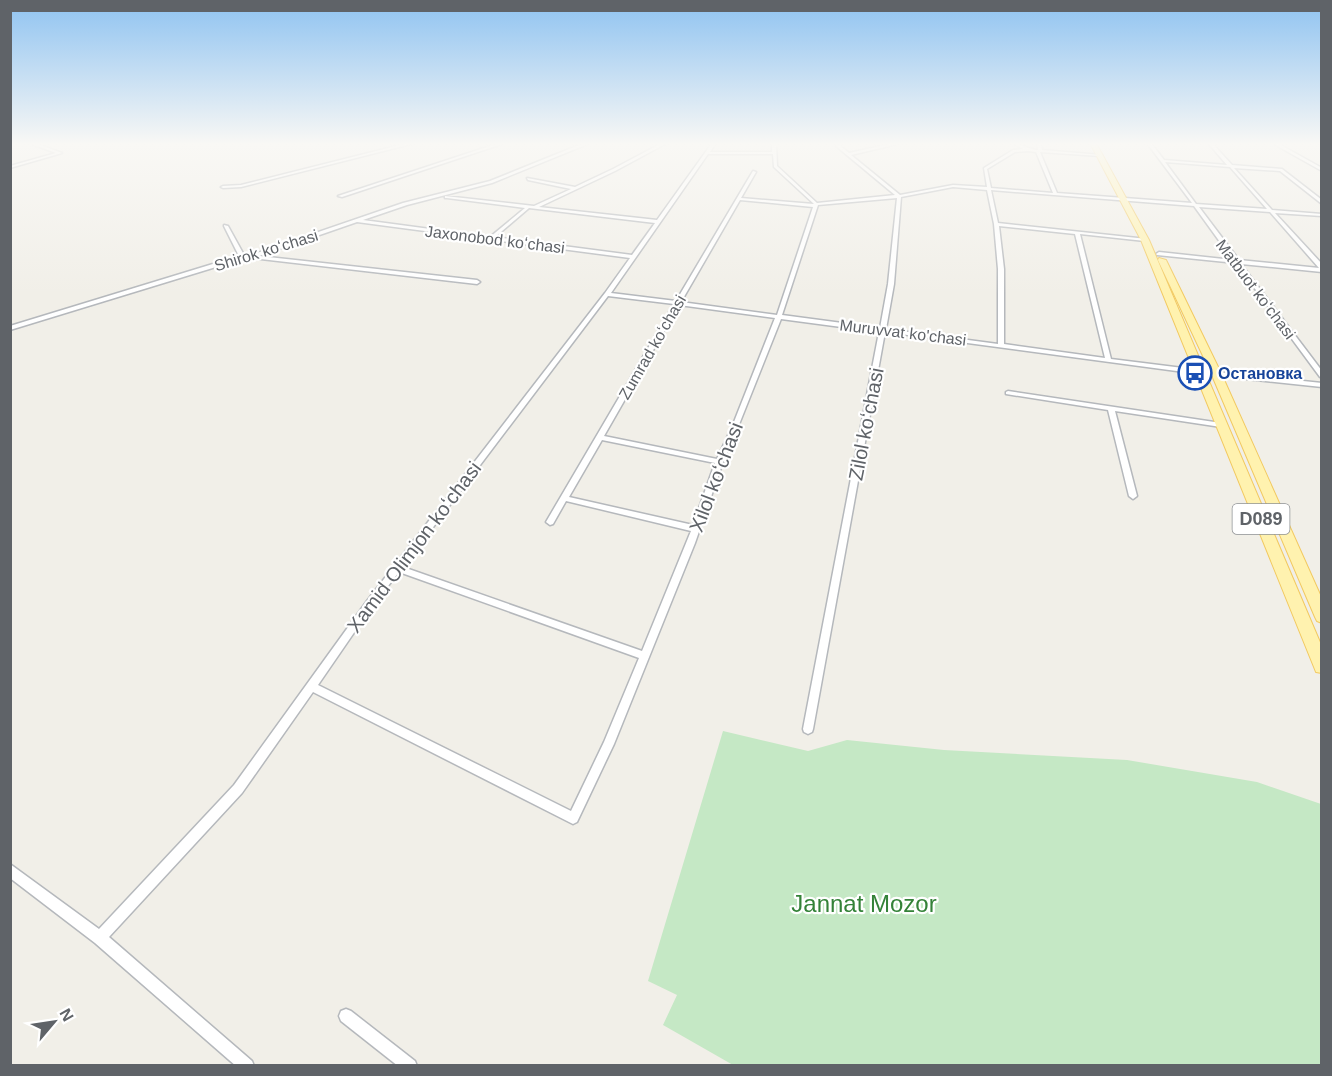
<svg xmlns="http://www.w3.org/2000/svg" width="1332" height="1076" viewBox="0 0 1332 1076" font-family="Helvetica,sans-serif">
  <style>
    .green { fill: #c5e8c5 }
    .lines { fill: none; stroke-linecap: round; stroke-linejoin: round }
    .street-casing { stroke: #b5b8bc; stroke-width: 3 }
    .primary-casing { stroke: #f2c960; stroke-width: 2 }
    .street { fill: #fff; fill-rule: evenodd }
    .primary { fill: #fff2af; fill-rule: evenodd }
    .labels { text-anchor: middle; stroke-width: 4.5; stroke-linejoin: round; paint-order: stroke }
    .far-street-label { font-size: 16px; fill: #5f6368; stroke: #fff }
    .far-transit-label { font-size: 16px; font-weight: bold; fill: #164399; stroke: #fff; text-anchor: start }
    .shield { fill: #fff; stroke: #8f9295; stroke-width: 1.5 }
    .shield-label { font-size: 18px; font-weight: bold; fill: #5f6368 }
    .street-label { font-size: 20px; fill: #5f6368; stroke: #fff }
    .near-park-label { font-size: 24px; fill: #348238; stroke: #fff }
  </style>
  <rect width="100%" height="100%" fill="#f1efe8"/>
  <!-- green -->
  <polygon class="green" points="723,731 808,751 847,740 944,750 1127,760 1257,782 1321,804 1321,1065 733,1065 663,1025 677,995 648,981"/>
  <g class="lines">
    <defs>
      <g id="street">
        <polygon points="29,143 35,143 62,153 10,168 10,166 56,153"/>
        <polygon points="408,143 415,143 241,187 223,188 221,187 223,186 241,185"/>
        <polygon points="499,143 505,143 342,197 338,196"/>
        <path d="M584,143h6l-98,40 -85,22 -44,15 127,17 35,-29 -78,-10h-2v-2l89,10 37,-17 -43,-9 -1,-2 48,9 38,-18 49,-26h5l-52,28 -76,36 118,13 55,-77h4l-6,9h62v-9h4l1,23 40,37 78,-8 -59,-49v-2h2l11,9 45,-10h8l-51,12 49,40 53,-10 34,2 -3,-19 29,-18 10,-1 -11,-6c9,0 16,6 26,7l-1,-7h4l1,7 60,5 -2,1 -60,-4 17,41 135,10 -45,-60h4l13,17 63,5 -19,-22h4l20,22 50,4 40,31v4l-42,-33 -46,-3 38,42 50,4v2l-47,-3 47,51v8l-81,-8 81,107v7l-2,-1 -84,-114 -79,-8 -1,-1 3,-2 74,8 -39,-54 -203,-16 7,33 149,16v1l-2,1 -65,-7 31,125 88,11 123,13v4l-123,-13 -314,-42 -72,397 -1,3 -4,2 -4,-2 -1,-3 76,-397 -98,-13 -43,108 -15,35 -28,81 -81,201 -37,78 -4,2 -4,-2 -256,-130 -71,101 -133,144 143,124 2,5h-18l-141,-123 -85,-65v-14l89,65 135,-144 133,-184 238,-308 25,-35 -273,-36 -98,34 218,24 3,2 -3,2 -225,-26 -10,1 -232,71v-4l229,-70 -15,-30v-1l4,1 16,29h7l152,-52 87,-22zM1028,151l8,1 17,41 -62,-5 -4,-19 28,-17zM708,154h65l1,13 40,37 -73,-6 15,-26 -3,-1 -77,130 -65,-8zM1165,162l65,5 37,42 -71,-5zM953,187l34,3 7,34 4,45v75l-112,-15 8,-45 7,-87zM897,198l-9,86 -8,44 -98,-13 36,-110zM740,200l73,7 -36,108 -96,-13zM1199,207l71,5 49,56 -80,-8zM529,208l126,15 -23,32 -137,-18zM999,226l76,8 30,124 -101,-14v-75zM608,296l66,8 -128,218 4,3 3,-1 13,-23 125,30 -49,120 -239,-84zM679,305l96,13 -43,109 -15,32 -113,-23zM602,440l113,23 -22,62 -124,-28zM399,572l240,86 -35,84 -33,69 -253,-126 55,-80z"/>
        <polygon points="1272,143 1277,143 1322,168 1322,171"/>
        <polygon points="1008,391 1221,423 1224,425 1221,427 1115,411 1137,496 1133,499 1129,496 1108,410 1006,394 1006,392"/>
        <polygon points="346,1009 351,1011 415,1061 417,1066 398,1066 341,1021 339,1016 341,1011"/>
      </g>
      <g id="primary">
        <polygon points="1090,143 1096,143 1149,240 1322,647 1322,673 1316,672 1314,667 1141,240"/>
        <polygon points="1159,258 1166,260 1221,373 1322,599 1322,623 1317,621 1315,617 1211,373 1158,260"/>
      </g>
    </defs>
    <!-- street casing -->
    <use href="#street" class="street-casing"/>
    <!-- primary casing -->
    <use href="#primary" class="primary-casing"/>
    <!-- street -->
    <use href="#street" class="street"/>
    <!-- primary -->
    <use href="#primary" class="primary"/>
  </g>
  <!-- sky -->
  <linearGradient id="sky" x2="0" y2="1"><stop stop-color="#8fc3f1"/><stop offset="0.49" stop-color="#f9f8f5"/><stop offset="1" stop-color="#f9f8f5" stop-opacity="0"/></linearGradient>
  <rect width="1332" height="294" fill="url(#sky)"/>
  <!-- icons -->
  <defs>
    <symbol id="bus-ring" viewBox="-11 -11 22 22"><circle r="9.5" fill="#fff" stroke="#1a4fb4" stroke-width="1.5"/><path d="M-5-6H5V4H4V6H2V4H-2V6H-4V4H-5ZM-3.5-4V0h7V-4ZM-3.5 1.2v1.5H-2V1.2ZM2 1.2v1.5H3.5V1.2Z" fill="#1a4fb4"/></symbol>
  </defs>
  <g fill-rule="evenodd">
    <use href="#bus-ring" x="1176" y="354" width="38" height="38"/>
  </g>
  <g class="labels">
    <!-- far-street labels -->
    <g class="far-street-label">
      <text transform="translate(495 239) rotate(7)" y="6">Jaxonobod koʻchasi</text>
      <text transform="translate(266 250) rotate(-17)" y="6">Shirok koʻchasi</text>
      <text transform="translate(1256 289) rotate(53)" y="6">Matbuot koʻchasi</text>
      <text transform="translate(903 332) rotate(7)" y="6">Muruvvat ko'chasi</text>
      <text transform="translate(652 347) rotate(-60)" y="6">Zumrad koʻchasi</text>
    </g>
    <!-- far-transit labels -->
    <g class="far-transit-label">
      <text x="1218" y="379">Остановка</text>
    </g>
    <!-- shield labels -->
    <rect class="shield" x="1232.5" y="504" width="57" height="30" rx="4.5"/>
    <g class="shield-label">
      <text x="1261" y="525">D089</text>
    </g>
    <!-- street labels -->
    <g class="street-label">
      <text transform="translate(866 424) rotate(-79)" y="7">Zilol koʻchasi</text>
      <text transform="translate(716 477) rotate(-69)" y="7">Xilol koʻchasi</text>
      <text transform="translate(414 547) rotate(-53)" y="7">Xamid Olimjon koʻchasi</text>
    </g>
    <!-- near-park labels -->
    <g class="near-park-label">
      <text x="864" y="912">Jannat Mozor</text>
    </g>
  </g>
  <!-- border -->
  <rect width="1332" height="1076" fill="none" stroke="#5f6368" stroke-width="24"/>
  <!-- north arrow -->
  <g transform="translate(54 1022) rotate(61)" stroke="#ffffff" stroke-width="4.5" paint-order="stroke">
  <path d="M0-4.5L10 22L0 15L-10 22Z" fill="#5f6368"/>
  <text y="-9" font-size="16" font-weight="bold" text-anchor="middle" fill="#5f6368">N</text>
  </g>
</svg>
